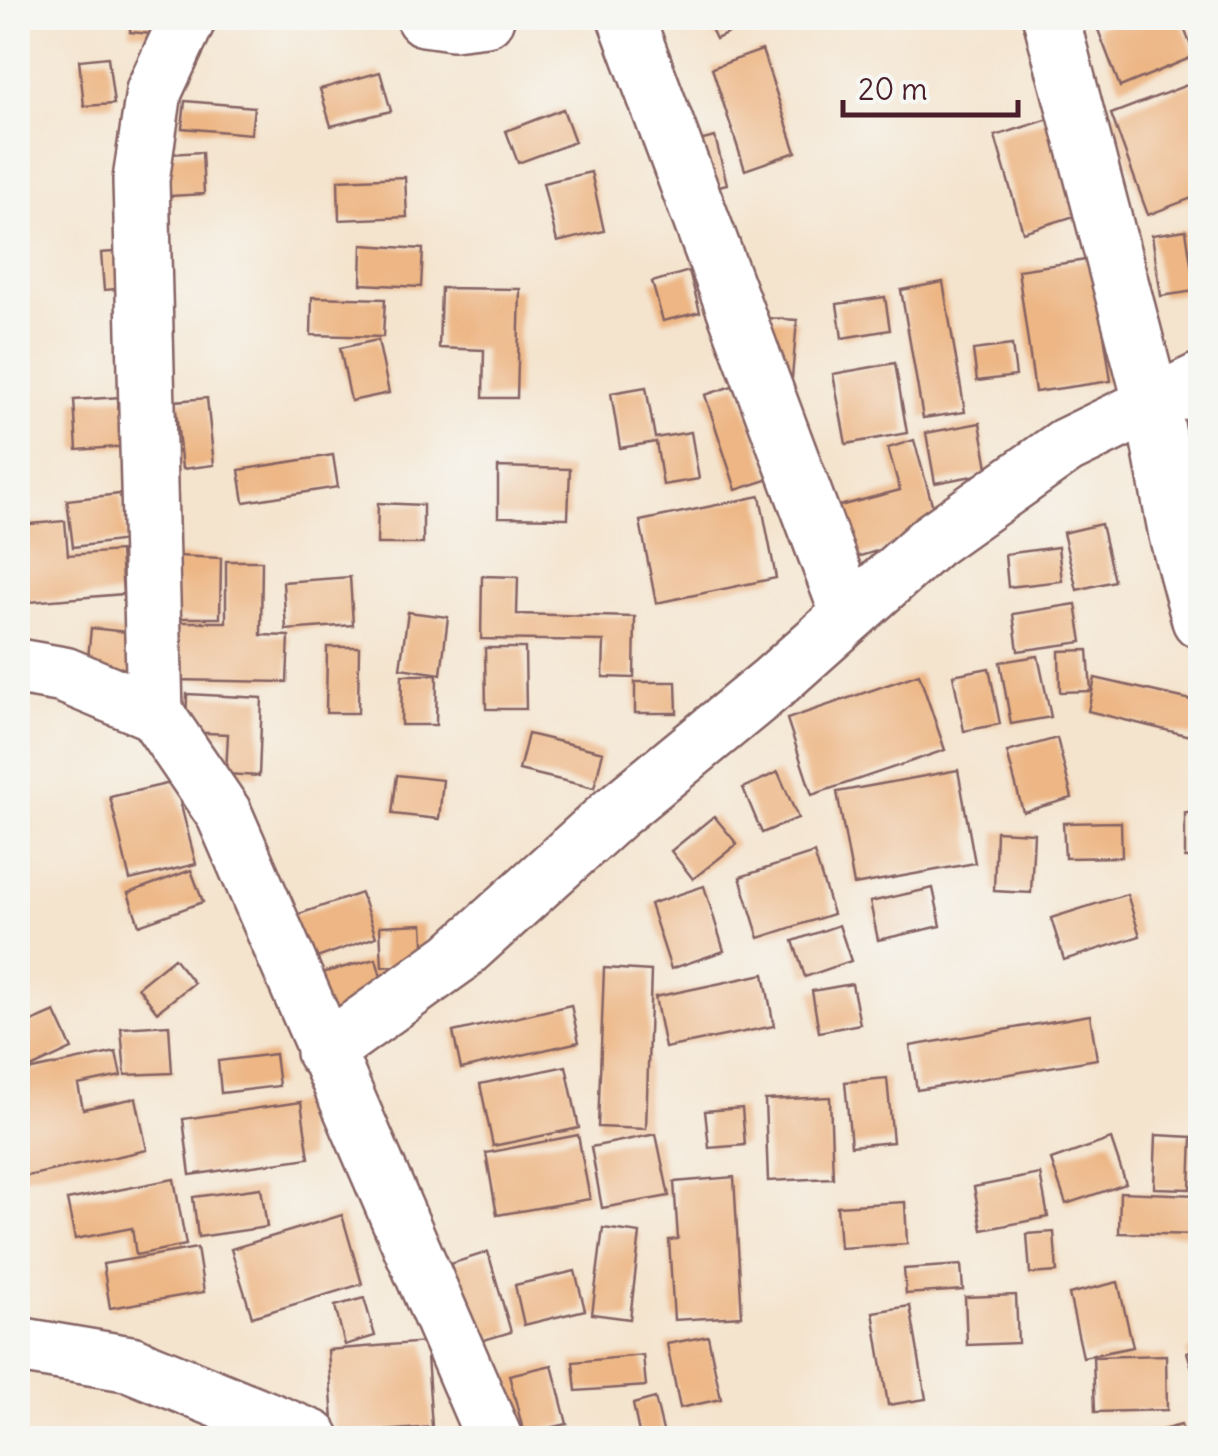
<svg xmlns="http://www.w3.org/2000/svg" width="1218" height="1456" viewBox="0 0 1218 1456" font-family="Delius,sans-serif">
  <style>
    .building { fill: #edb684 }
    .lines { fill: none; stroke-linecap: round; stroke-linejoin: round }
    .street-casing { stroke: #866464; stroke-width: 60 }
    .street { stroke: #fff; stroke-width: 55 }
  </style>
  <rect width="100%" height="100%" fill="#f6f6f2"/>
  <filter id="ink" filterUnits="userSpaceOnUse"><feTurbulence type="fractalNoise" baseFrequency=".01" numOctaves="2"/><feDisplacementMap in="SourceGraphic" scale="20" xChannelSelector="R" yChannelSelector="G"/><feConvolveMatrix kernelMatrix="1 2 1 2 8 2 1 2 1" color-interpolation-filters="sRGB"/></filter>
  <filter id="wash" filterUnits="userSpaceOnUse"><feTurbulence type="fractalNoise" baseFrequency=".0048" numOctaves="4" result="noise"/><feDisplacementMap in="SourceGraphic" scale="40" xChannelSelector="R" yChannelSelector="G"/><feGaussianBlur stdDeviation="2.25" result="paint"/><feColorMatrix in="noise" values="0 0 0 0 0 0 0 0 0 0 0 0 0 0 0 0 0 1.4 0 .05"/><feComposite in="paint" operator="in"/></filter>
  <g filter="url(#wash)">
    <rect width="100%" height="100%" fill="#f4e4ce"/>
    <g id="blocks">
      <!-- building -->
      <g class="building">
        <polygon points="131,18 177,18 175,36 130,32"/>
        <polygon points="706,18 745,18 748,24 716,39"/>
        <polygon points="1121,18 1180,18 1195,56 1120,87 1097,27"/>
        <polygon points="762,50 796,152 745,170 712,68"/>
        <polygon points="108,57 114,104 84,106 79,60"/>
        <polygon points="380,72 391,111 331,126 320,89"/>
        <polygon points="1200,80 1200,195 1148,215 1111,114"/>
        <polygon points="185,101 254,107 251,134 182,128"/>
        <polygon points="563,109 575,142 518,163 506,131"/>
        <polygon points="1078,110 1107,206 1023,232 995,136"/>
        <polygon points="715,137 727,184 698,191 687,144"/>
        <polygon points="202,152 204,194 170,196 168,154"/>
        <polygon points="591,172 604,231 557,242 543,183"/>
        <polygon points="405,177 407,217 339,220 338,180"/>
        <polygon points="1186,230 1195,291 1161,296 1152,235"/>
        <polygon points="362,245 423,249 421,287 361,284"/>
        <polygon points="139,250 142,287 104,290 101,253"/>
        <polygon points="1093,259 1111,381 1035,392 1018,270"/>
        <polygon points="689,271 700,312 663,321 652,282"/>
        <polygon points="943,282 965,412 923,418 901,290"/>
        <polygon points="441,288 520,289 517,398 483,398 484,350 439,348"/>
        <polygon points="312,297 385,299 383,337 311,335"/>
        <polygon points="885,297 890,330 842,338 837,304"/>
        <polygon points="766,318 797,320 792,378 762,376"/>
        <polygon points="378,340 389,393 351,401 340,348"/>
        <polygon points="1012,345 1016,376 977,381 973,350"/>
        <polygon points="895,363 907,433 846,444 833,374"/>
        <polygon points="738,384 770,479 736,490 705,395"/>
        <polygon points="646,387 655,438 691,432 699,479 663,485 656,442 620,448 611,393"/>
        <polygon points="153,395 156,444 77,450 74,400"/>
        <polygon points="207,398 214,465 182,469 175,401"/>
        <polygon points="980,423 989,473 935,483 926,433"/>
        <polygon points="914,440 940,532 847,560 832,508 900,490 888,448"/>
        <polygon points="333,455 338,487 244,502 239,470"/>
        <polygon points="498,467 570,469 568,518 498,517"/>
        <polygon points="120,494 127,540 73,547 67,500"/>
        <polygon points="760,496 776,578 656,603 640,521"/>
        <polygon points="378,503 423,505 423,544 377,544"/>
        <polygon points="65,521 68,555 120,551 123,594 18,603 18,525"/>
        <polygon points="1101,524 1114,581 1077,590 1063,533"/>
        <polygon points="1058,547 1062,581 1008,587 1005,554"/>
        <polygon points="176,556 221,558 220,618 174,618"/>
        <polygon points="226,561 262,561 261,635 289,636 287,682 175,680 176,622 226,622"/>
        <polygon points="482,576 518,577 517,614 635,617 634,678 603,677 604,641 481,639"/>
        <polygon points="350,577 353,625 286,630 283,582"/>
        <polygon points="1076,604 1082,642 1018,651 1013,614"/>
        <polygon points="408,612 448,617 441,674 400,668"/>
        <polygon points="91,628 154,635 147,696 85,689"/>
        <polygon points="327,647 359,647 358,713 326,713"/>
        <polygon points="485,648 525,648 526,709 486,709"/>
        <polygon points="1088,650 1091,691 1060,692 1059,651"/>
        <polygon points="1038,656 1051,717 1011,724 1000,662"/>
        <polygon points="989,668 1000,724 964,731 953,675"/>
        <polygon points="919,674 945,750 812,795 787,719"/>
        <polygon points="402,675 437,675 436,725 401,725"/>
        <polygon points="1095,678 1200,702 1194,737 1088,711"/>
        <polygon points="635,682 676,682 677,713 635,713"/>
        <polygon points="187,694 262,698 259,776 226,774 228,734 186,732"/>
        <polygon points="528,734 603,752 594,788 519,770"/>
        <polygon points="1057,738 1072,798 1023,812 1007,752"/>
        <polygon points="958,770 975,863 854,885 837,792"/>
        <polygon points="778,772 798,818 762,833 743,788"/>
        <polygon points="397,775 443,780 439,819 392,814"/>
        <polygon points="175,782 196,864 130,880 110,797"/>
        <rect x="1185" y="813" width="15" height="45"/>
        <polygon points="714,816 737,844 693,879 671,851"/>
        <polygon points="1121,822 1122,857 1065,858 1063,823"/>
        <polygon points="996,831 1034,833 1031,893 994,891"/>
        <polygon points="814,853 833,914 759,938 740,877"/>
        <polygon points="191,870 203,902 139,925 128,893"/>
        <polygon points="704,886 724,951 671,969 650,904"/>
        <polygon points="933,888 941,926 878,940 870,902"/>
        <polygon points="361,893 376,937 300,964 284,919"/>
        <polygon points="1127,894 1140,936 1064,960 1051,918"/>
        <polygon points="423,924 425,964 382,967 380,926"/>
        <polygon points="839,925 851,961 805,977 793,941"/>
        <polygon points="174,958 194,983 157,1012 138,987"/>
        <polygon points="376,959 388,1003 318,1021 306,977"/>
        <polygon points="604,968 651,971 646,1129 598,1127"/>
        <polygon points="764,974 774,1026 665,1048 655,997"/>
        <polygon points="852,984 860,1024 819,1032 812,991"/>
        <polygon points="571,1005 579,1042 461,1069 453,1032"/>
        <polygon points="55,1012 72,1049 20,1073 18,1028"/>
        <polygon points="1090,1015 1097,1059 917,1090 910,1046"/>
        <polygon points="169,1025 172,1073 125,1075 121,1028"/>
        <polygon points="116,1052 121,1076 78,1085 83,1109 136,1098 147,1150 18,1178 18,1073"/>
        <polygon points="275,1054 279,1086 221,1093 218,1061"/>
        <polygon points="566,1066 579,1128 493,1146 480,1084"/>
        <polygon points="887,1078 893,1142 851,1146 845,1082"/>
        <polygon points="830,1097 833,1178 768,1181 765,1100"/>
        <polygon points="1200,1099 1200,1148 1198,1148 1195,1100"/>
        <polygon points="301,1102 309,1158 190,1175 183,1119"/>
        <polygon points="742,1108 745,1145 709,1148 705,1111"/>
        <polygon points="656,1134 669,1196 602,1208 591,1147"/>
        <polygon points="578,1135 590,1199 497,1215 486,1153"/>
        <polygon points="1156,1135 1192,1137 1190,1189 1154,1188"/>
        <polygon points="1111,1139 1126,1184 1066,1204 1051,1160"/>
        <polygon points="1197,1168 1200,1235 1119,1233 1120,1192 1197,1195"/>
        <polygon points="1040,1174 1048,1217 982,1230 974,1187"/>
        <polygon points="734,1177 742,1316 674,1320 669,1240 678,1239 674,1182"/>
        <polygon points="174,1179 186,1245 136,1255 132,1228 75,1239 67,1200"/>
        <polygon points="261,1188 267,1227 198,1237 193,1197"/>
        <polygon points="905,1202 907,1244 840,1248 837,1206"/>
        <polygon points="342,1215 362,1284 252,1317 231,1249"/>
        <polygon points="603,1228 640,1233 630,1319 592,1314"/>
        <polygon points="1054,1232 1057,1272 1030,1274 1027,1234"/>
        <polygon points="197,1248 204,1292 110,1308 103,1264"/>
        <polygon points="488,1252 511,1332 471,1344 447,1265"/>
        <polygon points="961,1265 963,1290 906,1294 904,1269"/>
        <polygon points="575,1271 585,1310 524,1325 515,1285"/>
        <polygon points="1118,1282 1133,1347 1083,1357 1069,1294"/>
        <polygon points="1016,1295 1018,1343 967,1345 965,1297"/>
        <polygon points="364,1298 375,1336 345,1345 335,1306"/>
        <polygon points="910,1306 926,1399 888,1405 873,1312"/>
        <polygon points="708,1336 721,1399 680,1408 667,1344"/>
        <polygon points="426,1342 432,1427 334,1435 328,1350"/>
        <polygon points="1200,1348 1200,1394 1187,1352"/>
        <polygon points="643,1355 646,1386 576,1391 573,1362"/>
        <polygon points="1166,1355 1167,1410 1095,1412 1093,1357"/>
        <polygon points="552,1365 567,1424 524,1434 509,1375"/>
        <polygon points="655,1398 664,1435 640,1438 633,1404"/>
        <polygon points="1181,1425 1185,1438 1137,1438 1136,1437"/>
      </g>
    </g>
  </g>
  <g filter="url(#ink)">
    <use href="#blocks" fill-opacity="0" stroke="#866464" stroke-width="2.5"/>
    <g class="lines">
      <defs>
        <g id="street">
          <polyline points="424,18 453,22 486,18"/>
          <polyline points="626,18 849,615"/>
          <polyline points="1051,18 1152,404 1177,535 1200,620"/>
          <polyline points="18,667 64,675 155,713 224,814 494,1438"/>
          <polyline points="155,713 141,180 154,91 188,18"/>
          <polyline points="324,1052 455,958 615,813 773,683 932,541 1066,446 1200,381"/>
          <polyline points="18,1345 131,1364 312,1438"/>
        </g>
      </defs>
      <!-- street casing -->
      <use href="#street" class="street-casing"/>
      <!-- street -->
      <use href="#street" class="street"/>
    </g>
  </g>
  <!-- margin -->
  <rect width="1218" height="1456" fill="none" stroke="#f6f6f2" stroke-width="60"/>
  <!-- scale -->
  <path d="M843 100v15h175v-15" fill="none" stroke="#4a1f2b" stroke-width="5"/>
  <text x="858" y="100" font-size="30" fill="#4a1f2b" stroke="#f6f6f2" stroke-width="8" paint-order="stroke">20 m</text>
</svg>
